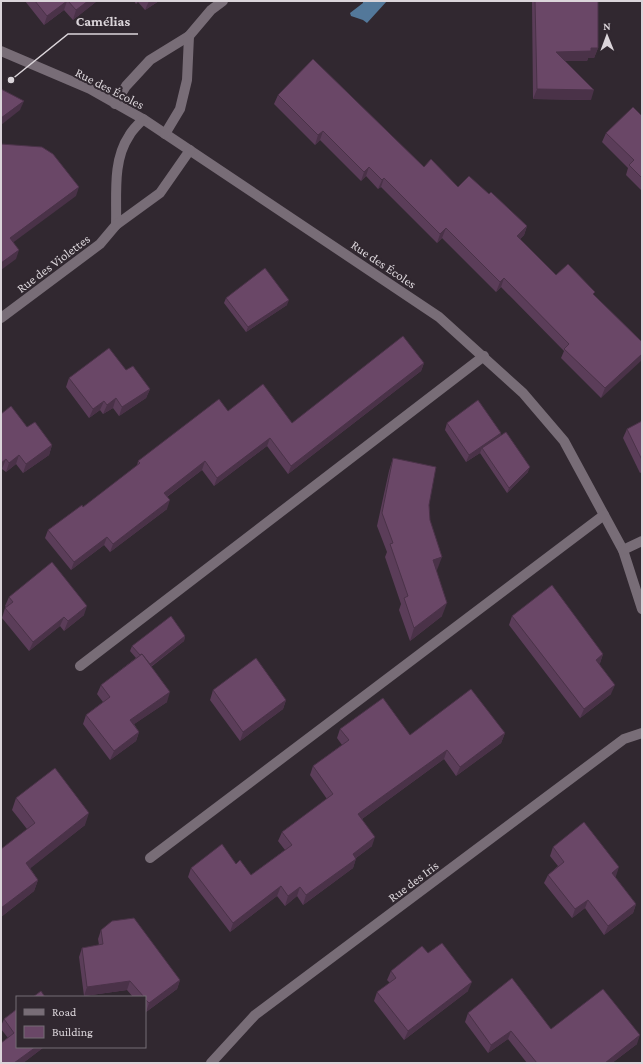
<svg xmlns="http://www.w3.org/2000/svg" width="643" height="1064" viewBox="0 0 643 1064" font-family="'Crimson Pro',serif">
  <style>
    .water { fill: #53789a }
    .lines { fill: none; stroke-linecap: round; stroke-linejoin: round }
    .minor { stroke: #786d77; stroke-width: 10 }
    .wall { fill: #5b3d59 }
    .shaded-wall { fill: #4a3248 }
    .building { fill: #6a4767; stroke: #4a3248 }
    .labels { text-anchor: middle; stroke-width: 4; stroke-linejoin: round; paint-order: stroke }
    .street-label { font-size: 13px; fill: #dbd5da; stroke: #312830 }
    .leader { fill: none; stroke: #dbd5da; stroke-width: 1.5 }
    .callout-dot { fill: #dbd5da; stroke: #312830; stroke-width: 1.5 }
    .callout-label { font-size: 14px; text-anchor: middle; font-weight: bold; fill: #dbd5da; stroke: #312830; stroke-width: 4; stroke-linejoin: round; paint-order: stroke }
  </style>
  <rect width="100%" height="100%" fill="#312830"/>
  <!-- water -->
  <polygon class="water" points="363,1 387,1 367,23 363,20 351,16 350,13 363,3"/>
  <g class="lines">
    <!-- minor -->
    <g class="minor">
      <polyline points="1,51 90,89 143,119 439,317 523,393 564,441 623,550 642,609"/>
      <polyline points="115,104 126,86 150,60 189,36 211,10 223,1"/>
      <polyline points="165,134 180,109 187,80 189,36"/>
      <path d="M116,225c1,-28 -4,-64 13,-89 3,-6 9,-11 14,-17"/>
      <polyline points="1,318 100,244 116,225 160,193 190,150"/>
      <polyline points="623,550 642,541"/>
      <polyline points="80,666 484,356"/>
      <polyline points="150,858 604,515"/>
      <polyline points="211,1063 255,1015 624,739 642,733"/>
    </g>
  </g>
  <!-- wall -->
  <g class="wall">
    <polygon points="25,1 97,1 73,20 64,10 44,25"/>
    <polygon points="134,1 159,1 145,10 138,2 136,4"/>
    <polygon points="532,1 598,1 598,48 594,58 588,58 587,61 565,61 591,100 533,99"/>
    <polygon points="278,95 424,167 458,187 489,194 527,226 524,235 520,239 556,275 594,295 642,342 601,398 561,358 564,351 501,287 496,292 442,238 437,243 381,187 378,189 366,176 361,181 320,140 315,145 274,104"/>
    <polygon points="642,116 642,191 626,175 628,168 602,142 606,133"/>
    <polygon points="226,298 287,305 246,332 224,303"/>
    <polygon points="424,363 421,371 288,474 267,446 214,486 202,470 167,497 167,509 110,552 104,545 71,570 45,538 48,530 83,507 137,466 138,461 228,411 292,423"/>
    <polygon points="126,370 150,389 146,398 119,416 113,408 103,414 100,410 89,418 66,387 69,378"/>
    <polygon points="1,414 27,427 52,445 49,455 23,473 16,464 6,472 2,469 1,470"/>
    <polygon points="642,421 642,472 640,473 623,438 627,429"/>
    <polygon points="447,423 501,433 500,436 528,472 507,493 480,453 466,462 445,430"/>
    <polygon points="393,458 429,505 430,520 437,570 436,570 442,616 410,641 399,610 401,604 385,557 387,552 377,526 389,471"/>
    <polygon points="9,597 84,615 64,631 60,626 29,651 2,618 5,608 6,607 5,606"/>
    <polygon points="512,616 603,654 600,663 599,664 611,694 580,718 509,625"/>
    <polygon points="185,636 184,641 151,667 167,702 134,724 139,732 136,741 110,760 83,724 86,715 103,702 97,694 101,685 136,658 130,651 132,646"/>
    <polygon points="213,690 286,700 283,709 240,741 210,700"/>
    <polygon points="340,729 410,735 505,733 501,743 456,776 444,759 362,819 372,846 356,858 353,868 303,905 297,896 285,906 277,896 230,932 188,877 191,868 236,864 251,875 285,850 278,841 282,832 327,799 310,775 313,766 342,745 337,738"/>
    <polygon points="16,798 85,825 30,868 38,880 34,891 1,917 27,829 12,810"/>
    <polygon points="553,847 616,876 615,877 636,904 633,913 604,935 585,908 572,918 544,883 548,875 558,866 550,856"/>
    <polygon points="101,930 180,980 177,989 146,1012 145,1012 145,997 133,997 127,990 84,996 79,957 82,948 99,945 98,939"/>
    <polygon points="428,953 468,991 404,1040 374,1001 377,992 390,983 387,980 391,971"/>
    <polygon points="17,1009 17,1047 44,1047 23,1063 1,1063 8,1038 1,1029 1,1026 4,1019"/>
    <polygon points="468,1013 551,1029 637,1044 612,1063 527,1063 508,1039 488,1053 465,1022"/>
  </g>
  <!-- shaded-wall -->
  <g class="shaded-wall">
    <polygon points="67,1 64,10 44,25 47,16"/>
    <polygon points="88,1 97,1 73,20 76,10"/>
    <polygon points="149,1 159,1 145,10"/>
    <polygon points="591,48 598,48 594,58 588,58 587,61 552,61 556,52"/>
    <polygon points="537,89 594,90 591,100 533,99"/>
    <polygon points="24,101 20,110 1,125 1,118"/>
    <polygon points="323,131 320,140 315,145 318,135"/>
    <polygon points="369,167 366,176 361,181 364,172"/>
    <polygon points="384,178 381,187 378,189 382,180"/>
    <polygon points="79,187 76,196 7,247 10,238"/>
    <polygon points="527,226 524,235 514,245 517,236"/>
    <polygon points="446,228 442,238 437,243 440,234"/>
    <polygon points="19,250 16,259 1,270 1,263"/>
    <polygon points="504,278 501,287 496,292 500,282"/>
    <polygon points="289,300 287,305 246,332 248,327"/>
    <polygon points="642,354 642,360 601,398 605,388"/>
    <polygon points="424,363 421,371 288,474 291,466"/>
    <polygon points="150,389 146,398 119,416 122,407"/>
    <polygon points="116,398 113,408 103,414 107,405"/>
    <polygon points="104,401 100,410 89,418 93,409"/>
    <polygon points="501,433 498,441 482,448 480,453 466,462 469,455"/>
    <polygon points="270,438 267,446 214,486 217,478"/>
    <polygon points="52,445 49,455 23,473 26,464"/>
    <polygon points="19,455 16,464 6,472 9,463"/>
    <polygon points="6,459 2,469 1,470 1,463"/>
    <polygon points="205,461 202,470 161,501 164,493"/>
    <polygon points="530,467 528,472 507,493 509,488"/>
    <polygon points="170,500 167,509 110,552 113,544"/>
    <polygon points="107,537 104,545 71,570 74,562"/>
    <polygon points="442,557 437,570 428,573 433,560"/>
    <polygon points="447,603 442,616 410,641 414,628"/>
    <polygon points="87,606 84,615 64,631 68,621"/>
    <polygon points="64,617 60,626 29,651 33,642"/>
    <polygon points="185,636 184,641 146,670 148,665"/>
    <polygon points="603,654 600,663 592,669 596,660"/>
    <polygon points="615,685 611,694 580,718 584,709"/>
    <polygon points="170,692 167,702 127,729 130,720"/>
    <polygon points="286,700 283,709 240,741 243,732"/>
    <polygon points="139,732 136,741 110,760 114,751"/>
    <polygon points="505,733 501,743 456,776 460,767"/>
    <polygon points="447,750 444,759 355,824 358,814"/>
    <polygon points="89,813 85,825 22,875 26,863"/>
    <polygon points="375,837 372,846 349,863 353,854"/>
    <polygon points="356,859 353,868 303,905 306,895"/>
    <polygon points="619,867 616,876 608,882 612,873"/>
    <polygon points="38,880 34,891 1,917 1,908"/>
    <polygon points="281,886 277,896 230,932 233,923"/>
    <polygon points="300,887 297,896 285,906 288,896"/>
    <polygon points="588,900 585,908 572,918 575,909"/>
    <polygon points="636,904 633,913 604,935 608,926"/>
    <polygon points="180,980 177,989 146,1012 149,1003"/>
    <polygon points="130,981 127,990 84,996 87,987"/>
    <polygon points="472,982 468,991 404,1040 408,1031"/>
    <polygon points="511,1031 508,1039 488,1053 491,1045"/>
    <polygon points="640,1035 637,1044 612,1063 605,1063"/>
    <polygon points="36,1047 44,1047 23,1063 14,1063"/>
  </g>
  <!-- building -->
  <g class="building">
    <polygon points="35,1 67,1 47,16"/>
    <polygon points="68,1 88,1 76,10"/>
    <polygon points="535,1 598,1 598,48 591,48 591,51 556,52 594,90 537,89"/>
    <polygon points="313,59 424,167 431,159 458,187 469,176 489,194 491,192 527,226 517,236 556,275 568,264 595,292 593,294 642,342 642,354 605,388 564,349 569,344 504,278 500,282 446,228 440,234 384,178 382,180 369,167 364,172 323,131 318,135 278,95"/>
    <polygon points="1,89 24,101 1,118"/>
    <polygon points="633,107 642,116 642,178 629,165 634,160 606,133"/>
    <polygon points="1,144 42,147 53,154 79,187 10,238 19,250 1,263"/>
    <polygon points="265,268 289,300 248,327 226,298"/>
    <polygon points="403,336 424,363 291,466 270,438 217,478 205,461 164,493 170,500 113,544 107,537 74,562 48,530 82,505 83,507 140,463 138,461 219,399 228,411 263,384 292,423"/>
    <polygon points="109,348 126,370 133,366 150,389 122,407 116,398 107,405 104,401 93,409 69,378"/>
    <polygon points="478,400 501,433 469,455 447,423"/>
    <polygon points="11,406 27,427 35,422 52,445 26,464 19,455 9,463 6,459 1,463 1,414"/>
    <polygon points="642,421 642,460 627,429"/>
    <polygon points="506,432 530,467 509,488 482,448"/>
    <polygon points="393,458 436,467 429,505 430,520 442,557 433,560 447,603 414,628 404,598 408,596 390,544 393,543 382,513"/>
    <polygon points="52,562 87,606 68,621 64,617 33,642 5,608 13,602 9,597"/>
    <polygon points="552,585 603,654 596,660 615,685 584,709 512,616"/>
    <polygon points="171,616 185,636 150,664 142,654 140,655 132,646"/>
    <polygon points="142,654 170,692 130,720 139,732 114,751 86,715 110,697 101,685"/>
    <polygon points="256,658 286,700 243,732 213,690"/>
    <polygon points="471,689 505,733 460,767 447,750 358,814 375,837 353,854 356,859 306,895 300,887 288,896 281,886 233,923 191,868 222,844 236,864 240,860 251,875 292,845 282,832 333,794 313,766 349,740 340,729 383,698 410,735"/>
    <polygon points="55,768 89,813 26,863 38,880 1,908 1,849 35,823 16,798"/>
    <polygon points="584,822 619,867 612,873 636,904 608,926 588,900 575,909 548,875 564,862 553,847"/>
    <polygon points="134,918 180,980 149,1003 145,999 145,997 144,997 130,981 87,987 82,948 103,944 101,930 112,921"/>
    <polygon points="442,943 472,982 408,1031 377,992 396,978 391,971 422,946 428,953"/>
    <polygon points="512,978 551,1029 603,989 640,1035 605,1063 537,1063 511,1031 491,1045 468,1013"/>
    <polygon points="41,991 45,997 33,997"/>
    <polygon points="17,1009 17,1047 36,1047 14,1063 1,1063 1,1043 14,1033 4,1019"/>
  </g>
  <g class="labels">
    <!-- street labels -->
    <g class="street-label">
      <text transform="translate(110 88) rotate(27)" y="5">Rue des Écoles</text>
      <text transform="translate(53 263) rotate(-37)" y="5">Rue des Violettes</text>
      <text transform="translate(384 264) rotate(34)" y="5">Rue des Écoles</text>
      <text transform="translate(413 881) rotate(-37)" y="5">Rue des Iris</text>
    </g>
  </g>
  <!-- callouts -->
  <path class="leader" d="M11 80L68 34H138"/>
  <circle class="callout-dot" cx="11" cy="80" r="4"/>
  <g class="callout-label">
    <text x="103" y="26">Camélias</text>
  </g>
  <!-- border -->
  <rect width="643" height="1064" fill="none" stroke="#dbd5da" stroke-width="4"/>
  <!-- legend -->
  <rect x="16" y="996" width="130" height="52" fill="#312830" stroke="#756d74"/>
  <rect x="24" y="1009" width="20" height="6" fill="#786d77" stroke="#756d74"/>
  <text x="52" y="1016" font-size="12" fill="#dbd5da">Road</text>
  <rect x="24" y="1026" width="20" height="12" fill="#6a4767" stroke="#756d74"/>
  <text x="52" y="1036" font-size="12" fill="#dbd5da">Building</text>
  <!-- north arrow -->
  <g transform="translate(607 36) rotate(359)" stroke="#312830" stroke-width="3" paint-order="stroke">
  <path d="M0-3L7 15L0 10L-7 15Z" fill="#dbd5da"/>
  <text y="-6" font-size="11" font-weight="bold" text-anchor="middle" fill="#dbd5da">N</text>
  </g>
</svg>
